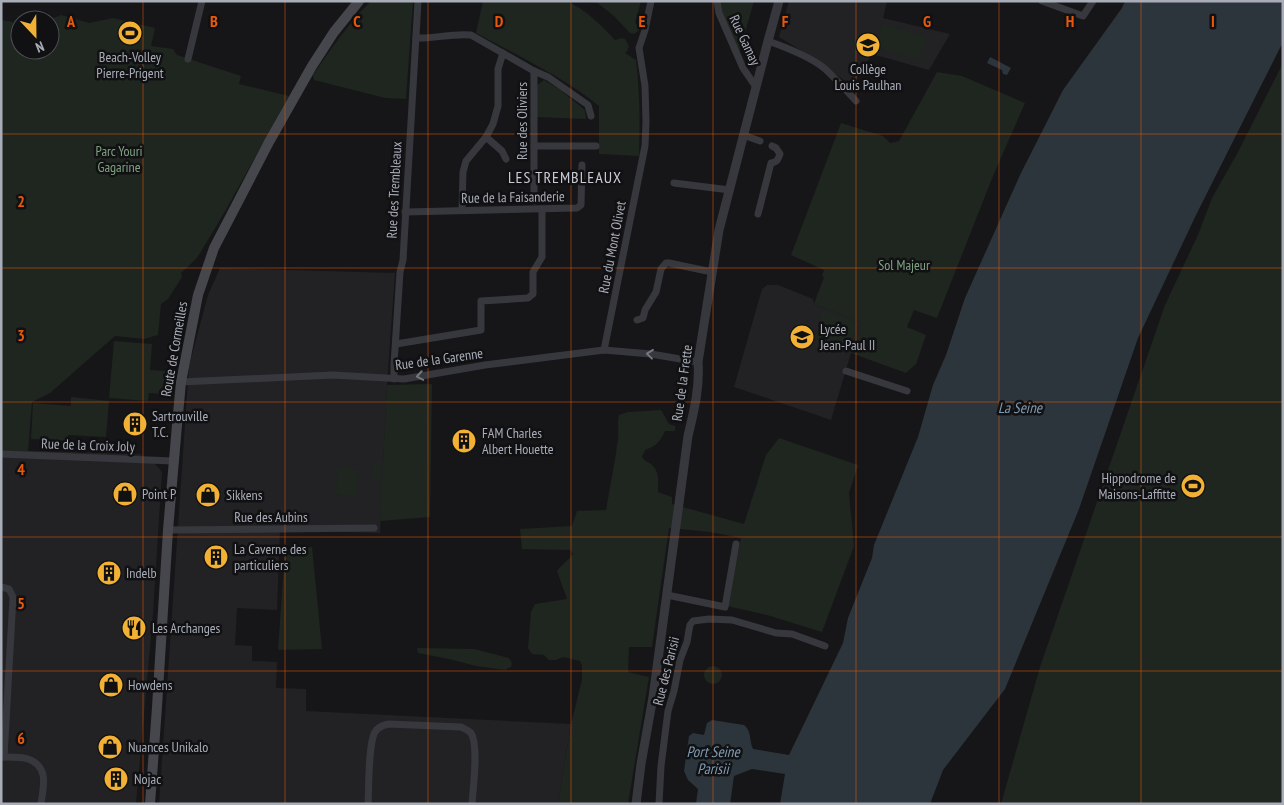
<svg xmlns="http://www.w3.org/2000/svg" width="1284" height="805" viewBox="0 0 1284 805" font-family="'PT Sans Narrow',sans-serif">
  <style>
    .built { fill: #222225 }
    .green { fill: #1e261f }
    .water { fill: #2c353c }
    .lines { fill: none; stroke-linecap: round; stroke-linejoin: round }
    .minor { stroke: #37383d; stroke-width: 7 }
    .tertiary { stroke: #37383d; stroke-width: 9 }
    .secondary { stroke: #45474d; stroke-width: 10 }
    .oneway { stroke: #757881 }
    .grid { fill: none; stroke: #e8590c; stroke-width: 1; stroke-opacity: 0.55 }
    .labels { text-anchor: middle; stroke-width: 5; stroke-linejoin: round; paint-order: stroke }
    .street-label { font-size: 14px; fill: #a8adb8; stroke: #111113 }
    .poi-label { font-size: 14px; fill: #a8adb8; stroke: #111113; text-anchor: start }
    .park-label { font-size: 14px; fill: #7fa381; stroke: #111113 }
    .water-label { font-size: 15px; font-style: italic; fill: #7f9bb3; stroke: #111113 }
    .quarter-label { font-size: 16px; letter-spacing: 1px; fill: #c9ccd4; stroke: #111113 }
    .grid-label { font-size: 16px; text-anchor: middle; font-weight: bold; fill: #e8590c; stroke: #111113; stroke-width: 5; stroke-linejoin: round; paint-order: stroke }
  </style>
  <rect width="100%" height="100%" fill="#161618"/>
  <!-- built -->
  <g class="built">
    <polygon points="789,1 887,1 883,18 950,34 929,70 872,54 852,86 815,59 779,37"/>
    <polygon points="220,268 395,273 387,385 380,533 280,530 277,610 237,608 235,645 252,646 252,661 277,662 276,688 306,689 306,711 571,724 558,804 159,804 189,366 208,295"/>
    <polygon points="767,285 778,285 813,299 814,304 863,322 851,353 831,420 734,387 762,289"/>
    <polygon points="4,450 140,454 156,465 162,472 153,614 136,804 1,804 1,451"/>
  </g>
  <!-- green -->
  <g class="green">
    <path d="M371,1h42l-7,98 -21,-1 -71,-18 -1,-5c18,-26 35,-51 58,-74z"/>
    <path d="M483,1h84c19,9 34,24 48,39l7,-2 3,1 4,7 -2,5 -2,2 11,7c4,32 4,64 3,96l-40,-2v-48c-37,-30 -81,-50 -123,-73z"/>
    <polygon points="595,1 641,1 635,23 641,26 639,30 634,34 630,33 614,16"/>
    <polygon points="720,1 754,1 740,50 739,51 722,13"/>
    <polygon points="61,15 89,23 113,18 155,28 151,46 173,49 177,55 241,76 239,84 289,96 223,215 197,258 181,273 182,277 168,299 161,304 158,335 144,339 115,336 50,393 32,402 28,451 1,451 1,20 13,22 17,31 20,30 20,50 50,50 50,20 48,20"/>
    <polygon points="883,24 926,37 919,60 876,47"/>
    <polygon points="1283,63 1283,804 1001,804 1040,667 1165,305 1198,235 1212,198 1238,152"/>
    <polygon points="937,72 962,76 1025,103 993,176 937,318 914,310 907,327 926,335 916,364 906,373 851,353 862,322 814,304 824,277 822,276 824,270 791,255 841,123 883,136 890,143 899,141"/>
    <polygon points="544,80 559,89 585,110 586,119 536,117 536,86"/>
    <polygon points="823,310 860,323 850,351 814,339"/>
    <polygon points="114,341 152,344 150,370 165,371 163,394 149,393 148,401 109,398"/>
    <polygon points="432,384 430,517 380,521 387,385"/>
    <polygon points="71,397 109,401 106,437 68,435 67,441 31,439 33,403 71,406"/>
    <path d="M661,410l8,14 6,2v5h-10c-5,11 -9,15 -20,19l-3,7c3,5 5,4 9,7 9,7 7,18 7,28l14,5v7l72,20 22,-69 13,-17 79,27 -9,28 5,53 -32,86 -55,-17 -40,-9 14,-68 -31,-6 -41,-4 -17,119h-23l-1,25 21,5 -21,127h-70l13,-80 11,-44v-15l-2,-4 -17,-4 -7,3h-7l-5,-5 -12,-1 -4,-6 3,-36 4,-8 32,-5 -10,-28c5,-7 11,-10 16,-17l-2,-4 -49,-1 -2,-20 52,-3 5,-15 29,-1c4,-24 9,-47 12,-71 1,-8 -1,-17 1,-24l9,-3z"/>
    <polygon points="373,462 381,462 380,480 372,480"/>
    <polygon points="337,467 358,469 356,496 336,495"/>
    <polygon points="312,547 322,649 278,650 285,550"/>
    <polygon points="417,648 474,649 505,657 509,658 512,663 511,667 505,670 476,666 449,659 418,653"/>
    <circle cx="713" cy="675" r="9"/>
  </g>
  <!-- water -->
  <g class="water">
    <path d="M1125,1h158v41l-87,173 -58,123 -59,171 -74,180 -62,81 -13,34h-150l5,-30 -33,-5 -18,7 -4,28h-34l2,-15 -10,-9 -4,-9 5,-35 4,-3 11,2 3,-12 5,-3 32,5c8,6 5,16 9,24l36,6 54,-112 5,-25 24,-60 2,-13 44,-108 15,-52 13,-30 19,-57 55,-123 43,-85 59,-82z"/>
    <polygon points="990,57 1011,68 1007,75 1003,74 1002,70 987,63"/>
  </g>
  <g class="lines">
    <!-- minor -->
    <g class="minor">
      <polyline points="717,1 719,13 743,68 756,87"/>
      <polyline points="1042,1 1083,16 1093,1"/>
      <path d="M416,38c18,1 36,-5 55,-3l63,36 14,6 40,28 3,11"/>
      <path d="M768,41c17,6 41,15 56,27 11,10 22,22 32,33"/>
      <polyline points="188,59 202,1"/>
      <polyline points="534,71 534,201"/>
      <polyline points="743,135 760,141"/>
      <polyline points="486,137 502,151 506,159"/>
      <polyline points="534,146 596,146"/>
      <polyline points="674,183 730,190"/>
      <polyline points="462,210 463,172 466,161 486,137 493,124 498,106 498,69 503,53"/>
      <polyline points="405,212 577,208 581,205 582,165"/>
      <path d="M758,214l13,-51c6,-1 7,-3 9,-9l-4,-6 -4,-2"/>
      <polyline points="637,320 643,318 645,310 656,292 661,269 666,263 669,263 712,272"/>
      <polyline points="396,344 481,330 481,301 528,298 533,294 533,272 542,257 542,209"/>
      <polyline points="604,350 645,146 646,122 645,86 639,48 645,30 651,1"/>
      <polyline points="846,371 907,391"/>
      <polyline points="394,379 394,364 400,272 403,260 418,1"/>
      <polyline points="181,382 333,375 404,379 485,365 604,350 651,354 698,362"/>
      <polyline points="1,454 173,461"/>
      <polyline points="168,530 374,528"/>
      <polyline points="1,587 9,589 13,597 4,757"/>
      <polyline points="667,595 725,607 736,544"/>
      <path d="M2,757c15,0 36,-2 41,18 2,8 -1,20 -2,29"/>
      <path d="M368,804c1,-16 0,-60 7,-72 3,-5 7,-6 13,-8l73,3c4,2 7,3 10,6 8,12 2,55 1,71"/>
      <polyline points="659,804 661,766 668,711 674,691 680,660 687,642 689,630 690,625 693,621 709,619 732,620 776,633 792,634 825,646"/>
    </g>
    <!-- tertiary -->
    <path class="tertiary" d="M636,804l5,-40 12,-67 35,-261c6,-25 12,-49 10,-74l21,-132 49,-189 11,-40"/>
    <!-- secondary -->
    <polyline class="secondary" points="150,804 157,707 168,530 177,425 181,382 198,295 214,248 269,142 312,66 334,32 359,1"/>
  </g>
  <!-- one-way arrows -->
  <defs><path id="oneway-chevron" d="M-2-3.5L2.5 0L-2 3.5" fill="none" stroke-width="1.6" stroke-linecap="round" stroke-linejoin="round" transform="scale(1.25)"/></defs>
  <g class="oneway">
    <use href="#oneway-chevron" transform="translate(650 354) rotate(-173)"/>
    <use href="#oneway-chevron" transform="translate(420 376) rotate(170)"/>
  </g>
  <!-- grid -->
  <path class="grid" d="M143,1v803M285,1v803M428,1v803M571,1v803M713,1v803M856,1v803M999,1v803M1141,1v803M1,134h1282M1,268h1282M1,402h1282M1,537h1282M1,671h1282"/>
  <!-- icons -->
  <defs>
    <symbol id="stadium-disc" viewBox="-11 -11 22 22"><circle r="9.5" fill="#f2b134" stroke="#111113"/><path d="M0-5a6.5 5 0 1 0 0 10a6.5 5 0 1 0 0-10ZM-3.5-1.8h7v3.6h-7Z" fill="#111"/></symbol>
    <symbol id="school-disc" viewBox="-11 -11 22 22"><circle r="9.5" fill="#f2b134" stroke="#111113"/><path d="M0-5L7-2L0 1L-7-2ZM-4 1L0 2.5L4 1V4Q0 6-4 4Z" fill="#111"/></symbol>
    <symbol id="building-disc" viewBox="-11 -11 22 22"><circle r="9.5" fill="#f2b134" stroke="#111113"/><path d="M-4-6H4V6H1V3H-1V6H-4ZM-2.5-4.3h1.7v1.8h-1.7ZM.8-4.3h1.7v1.8H.8ZM-2.5-1h1.7V.8h-1.7ZM.8-1h1.7V.8H.8Z" fill="#111"/></symbol>
    <symbol id="shop-disc" viewBox="-11 -11 22 22"><circle r="9.5" fill="#f2b134" stroke="#111113"/><path d="M-5-2.5h2.3a2.7 3.5 0 0 1 5.4 0H5L5.5 6h-11ZM-1.5-2.5h3a1.5 2.3 0 0 0-3 0Z" fill="#111"/></symbol>
    <symbol id="restaurant-disc" viewBox="-11 -11 22 22"><circle r="9.5" fill="#f2b134" stroke="#111113"/><path d="M-5-6h1v4h1v-4h1v4h1v-4h1v5L-1.5 .5V6h-2V.5L-5-1ZM5-6V6H3V1.5H1.5Q1.5-4 5-6Z" fill="#111"/></symbol>
  </defs>
  <g fill-rule="evenodd">
    <use href="#stadium-disc" x="116" y="19" width="28" height="28"/>
    <use href="#school-disc" x="854" y="31" width="28" height="28"/>
    <use href="#school-disc" x="788" y="323" width="28" height="28"/>
    <use href="#building-disc" x="121" y="410" width="28" height="28"/>
    <use href="#building-disc" x="450" y="427" width="28" height="28"/>
    <use href="#stadium-disc" x="1179" y="472" width="28" height="28"/>
    <use href="#shop-disc" x="111" y="480" width="28" height="28"/>
    <use href="#shop-disc" x="194" y="481" width="28" height="28"/>
    <use href="#building-disc" x="202" y="543" width="28" height="28"/>
    <use href="#building-disc" x="95" y="559" width="28" height="28"/>
    <use href="#restaurant-disc" x="120" y="614" width="28" height="28"/>
    <use href="#shop-disc" x="97" y="671" width="28" height="28"/>
    <use href="#shop-disc" x="96" y="733" width="28" height="28"/>
    <use href="#building-disc" x="102" y="765" width="28" height="28"/>
  </g>
  <g class="labels">
    <!-- street labels -->
    <g class="street-label">
      <text transform="translate(745 40) rotate(65)" y="5">Rue Gamay</text>
      <text transform="translate(522 121) rotate(-90)" y="5">Rue des Oliviers</text>
      <text transform="translate(394 190) rotate(-87)" y="5">Rue des Trembleaux</text>
      <text transform="translate(513 197) rotate(-1)" y="5">Rue de la Faisanderie</text>
      <text transform="translate(612 247) rotate(-79)" y="5">Rue du Mont Olivet</text>
      <text transform="translate(174 349) rotate(-80)" y="5">Route de Cormeilles</text>
      <text transform="translate(439 359) rotate(-8)" y="5">Rue de la Garenne</text>
      <text transform="translate(682 383) rotate(-82)" y="5">Rue de la Frette</text>
      <text transform="translate(88 445) rotate(2)" y="5">Rue de la Croix Joly</text>
      <text x="271" y="522">Rue des Aubins</text>
      <text transform="translate(666 671) rotate(-76)" y="5">Rue des Parisii</text>
    </g>
    <!-- poi labels -->
    <g class="poi-label">
      <text x="130" y="62" text-anchor="middle">Beach-Volley<tspan x="130" dy="16">Pierre-Prigent</tspan></text>
      <text x="868" y="74" text-anchor="middle">Collège<tspan x="868" dy="16">Louis Paulhan</tspan></text>
      <text x="820" y="334">Lycée<tspan x="820" dy="16">Jean-Paul II</tspan></text>
      <text x="152" y="421">Sartrouville<tspan x="152" dy="16">T.C.</tspan></text>
      <text x="482" y="438">FAM Charles<tspan x="482" dy="16">Albert Houette</tspan></text>
      <text x="1176" y="483" text-anchor="end">Hippodrome de<tspan x="1176" dy="16">Maisons-Laffitte</tspan></text>
      <text x="142" y="499">Point P</text>
      <text x="226" y="500">Sikkens</text>
      <text x="234" y="554">La Caverne des<tspan x="234" dy="16">particuliers</tspan></text>
      <text x="126" y="578">Indelb</text>
      <text x="152" y="633">Les Archanges</text>
      <text x="128" y="690">Howdens</text>
      <text x="128" y="752">Nuances Unikalo</text>
      <text x="134" y="784">Nojac</text>
    </g>
    <!-- park labels -->
    <g class="park-label">
      <text x="119" y="156">Parc Youri<tspan x="119" dy="16">Gagarine</tspan></text>
      <text x="904" y="270">Sol Majeur</text>
    </g>
    <!-- water labels -->
    <g class="water-label">
      <text x="1020" y="413">La Seine</text>
      <text x="713" y="757">Port Seine<tspan x="713" dy="17">Parisii</tspan></text>
    </g>
    <!-- quarter labels -->
    <g class="quarter-label">
      <text x="565" y="183">LES TREMBLEAUX</text>
    </g>
  </g>
  <g class="grid-label">
    <text x="71" y="27">A</text>
    <text x="214" y="27">B</text>
    <text x="357" y="27">C</text>
    <text x="499" y="27">D</text>
    <text x="642" y="27">E</text>
    <text x="785" y="27">F</text>
    <text x="927" y="27">G</text>
    <text x="1070" y="27">H</text>
    <text x="1213" y="27">I</text>
    <text x="21" y="207">2</text>
    <text x="21" y="341">3</text>
    <text x="21" y="475">4</text>
    <text x="21" y="609">5</text>
    <text x="21" y="744">6</text>
  </g>
  <!-- border -->
  <rect width="1284" height="805" fill="none" stroke="#a8adb8" stroke-width="5"/>
  <!-- north arrow -->
  <g transform="translate(35 35) rotate(158)"><circle r="24" fill="#111113" stroke="#4d4f55"/>
  <path d="M0-4L9 19L0 12L-9 19Z" fill="#f2b134"/>
  <text y="-8" font-size="14" font-weight="bold" text-anchor="middle" fill="#a8adb8">N</text>
  </g>
</svg>
